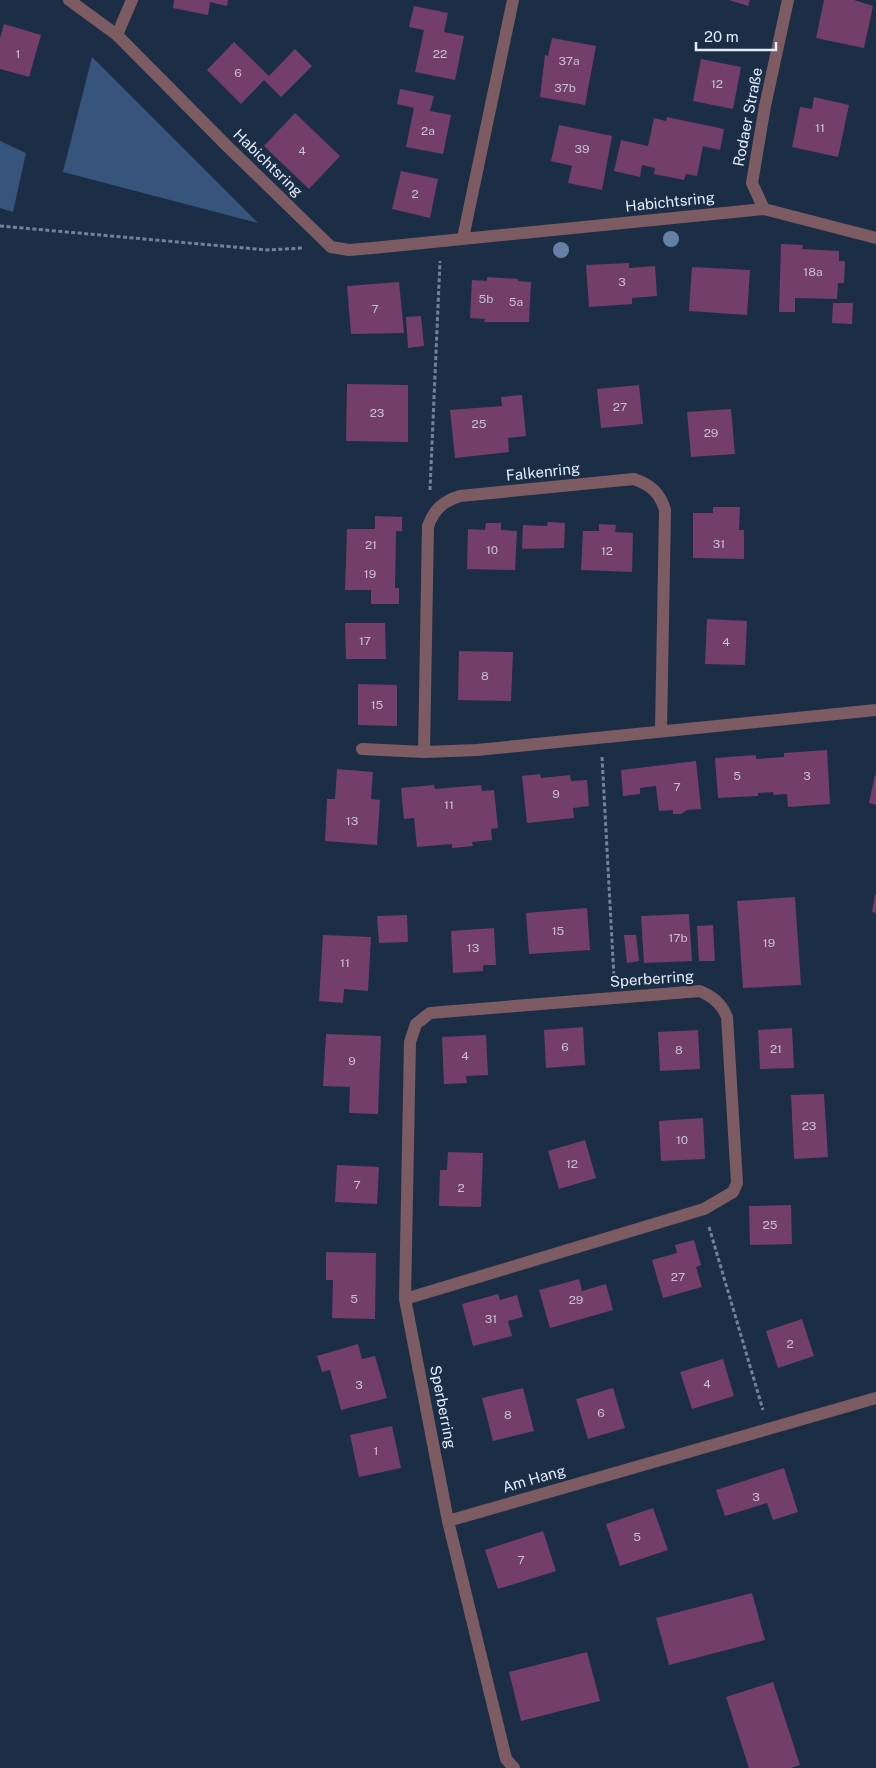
<svg xmlns="http://www.w3.org/2000/svg" width="876" height="1768" viewBox="0 0 876 1768" font-family="'Public Sans',sans-serif">
  <style>
    .green { fill: #37547c }
    .building { fill: #733e69 }
    .lines { fill: none; stroke-linecap: round; stroke-linejoin: round }
    .path { stroke: #738296; stroke-width: 3; stroke-dasharray: 4 2.5; stroke-linecap: butt }
    .street { stroke: #7c5c62; stroke-width: 12 }
    .tree { fill: #6681a5 }
    .labels { text-anchor: middle; stroke-width: 5; stroke-linejoin: round; paint-order: stroke }
    .number-label { font-size: 12px; fill: #c6c0d7 }
    .street-label { font-size: 15px; fill: #e1ecfc; stroke: #1c2e45 }
  </style>
  <rect width="100%" height="100%" fill="#1c2e45"/>
  <!-- green -->
  <g class="green">
    <polygon points="92,57 258,223 63,172"/>
    <polygon points="0,141 26,153 13,212 0,208"/>
  </g>
  <!-- building -->
  <g class="building">
    <polygon points="174,0 228,0 227,6 210,2 208,15 173,8"/>
    <polygon points="729,0 750,0 748,6"/>
    <polygon points="824,0 854,0 873,6 864,48 816,38"/>
    <polygon points="414,6 448,13 444,32 464,36 455,80 415,72 424,30 409,27"/>
    <polygon points="4,24 41,35 29,77 0,69 0,38"/>
    <polygon points="552,38 596,46 585,105 540,97 545,55 548,56"/>
    <polygon points="234,42 269,76 295,49 312,66 281,97 264,80 241,104 207,70"/>
    <polygon points="701,59 741,67 733,109 693,101"/>
    <polygon points="400,89 434,96 430,111 451,115 443,154 406,147 414,108 397,104"/>
    <polygon points="814,97 849,105 838,157 792,147 800,107 812,109"/>
    <polygon points="295,113 340,156 309,189 264,146"/>
    <polygon points="667,117 724,129 720,150 703,146 697,176 686,174 684,180 654,174 655,168 642,165 640,177 614,171 621,140 648,146 654,118 666,121"/>
    <polygon points="559,125 612,136 602,190 568,183 572,166 551,161"/>
    <polygon points="401,171 438,179 430,218 392,209"/>
    <polygon points="781,244 803,245 802,249 839,251 839,261 845,261 844,283 838,283 837,299 795,298 795,312 779,312"/>
    <polygon points="629,263 629,268 655,266 657,296 632,298 632,304 589,307 586,265"/>
    <polygon points="692,267 750,270 747,315 689,311"/>
    <polygon points="487,277 518,279 518,281 531,282 529,322 484,322 485,319 470,318 472,280 487,281"/>
    <polygon points="399,282 404,333 351,334 347,286"/>
    <polygon points="833,303 853,303 852,324 832,323"/>
    <polygon points="421,316 424,346 408,348 406,317"/>
    <polygon points="347,384 408,385 408,442 346,441"/>
    <polygon points="639,385 643,424 601,428 597,389"/>
    <polygon points="522,395 526,436 508,438 509,452 455,458 450,410 502,406 501,397"/>
    <polygon points="731,409 735,454 691,457 687,412"/>
    <polygon points="713,507 740,507 739,530 744,530 744,559 693,558 693,513 713,513"/>
    <polygon points="375,516 402,517 402,531 396,531 395,588 399,588 399,604 371,604 371,590 345,590 347,529 375,529"/>
    <polygon points="548,522 565,523 564,548 522,549 523,525 547,526"/>
    <polygon points="486,523 501,523 501,530 517,531 515,570 467,569 468,529 485,530"/>
    <polygon points="599,524 616,525 615,532 633,533 632,572 581,570 583,531 599,531"/>
    <polygon points="707,619 747,621 745,665 705,664"/>
    <polygon points="345,623 385,623 386,659 346,659"/>
    <polygon points="459,651 513,652 511,701 458,700"/>
    <polygon points="358,684 397,685 397,726 358,725"/>
    <polygon points="827,750 830,804 788,807 787,794 774,795 773,792 758,793 758,796 718,798 715,758 756,755 756,759 784,757 784,753"/>
    <polygon points="696,761 701,809 687,810 681,814 673,814 673,810 659,811 656,786 640,788 640,794 623,796 621,770"/>
    <polygon points="337,769 373,772 371,799 380,800 377,845 325,841 327,799 335,799"/>
    <polygon points="540,774 541,778 570,775 571,781 587,780 589,806 573,808 574,818 527,823 522,776"/>
    <polygon points="875,775 876,776 876,805 869,803"/>
    <polygon points="434,785 435,789 481,785 482,791 494,790 498,828 491,829 492,840 472,842 473,846 452,848 452,844 417,847 414,818 404,819 401,788"/>
    <polygon points="875,895 876,895 876,913 872,912"/>
    <polygon points="795,897 801,985 743,988 737,901"/>
    <polygon points="587,908 590,950 529,954 526,913"/>
    <polygon points="689,914 692,961 644,963 641,916"/>
    <polygon points="407,915 408,942 379,943 377,916"/>
    <polygon points="713,925 715,961 699,961 697,926"/>
    <polygon points="494,928 496,965 483,965 483,971 453,973 451,931"/>
    <polygon points="323,935 371,937 368,991 344,989 343,1003 319,1001"/>
    <polygon points="624,935 636,935 639,961 627,963"/>
    <polygon points="583,1027 585,1065 546,1068 544,1030"/>
    <polygon points="792,1028 794,1068 760,1069 758,1030"/>
    <polygon points="698,1030 700,1069 660,1071 658,1032"/>
    <polygon points="326,1034 381,1036 378,1114 349,1113 350,1087 323,1086"/>
    <polygon points="486,1035 488,1075 466,1076 467,1083 444,1084 442,1037"/>
    <polygon points="824,1094 828,1157 794,1159 791,1095"/>
    <polygon points="703,1118 705,1159 661,1161 659,1121"/>
    <polygon points="585,1140 596,1178 559,1189 548,1151"/>
    <polygon points="448,1152 483,1153 481,1207 439,1206 440,1170 447,1170"/>
    <polygon points="337,1165 379,1167 377,1204 335,1202"/>
    <polygon points="791,1205 792,1244 750,1245 749,1206"/>
    <polygon points="694,1240 701,1265 696,1267 702,1287 663,1298 652,1260 677,1253 675,1245"/>
    <polygon points="326,1252 376,1253 375,1319 332,1318 333,1280 326,1280"/>
    <polygon points="579,1279 582,1291 606,1284 613,1310 550,1328 539,1290"/>
    <polygon points="498,1294 500,1300 517,1295 523,1317 508,1321 512,1336 473,1346 462,1304"/>
    <polygon points="802,1319 814,1356 778,1368 766,1331"/>
    <polygon points="358,1344 362,1359 375,1356 387,1398 341,1410 330,1370 322,1372 317,1356"/>
    <polygon points="723,1359 734,1396 692,1409 680,1372"/>
    <polygon points="523,1388 534,1431 493,1441 482,1398"/>
    <polygon points="613,1388 625,1428 588,1439 576,1399"/>
    <polygon points="392,1426 401,1468 359,1477 350,1435"/>
    <polygon points="784,1468 798,1512 773,1520 767,1503 725,1516 716,1490"/>
    <polygon points="653,1508 668,1550 620,1566 606,1524"/>
    <polygon points="543,1531 556,1571 498,1589 485,1550"/>
    <polygon points="752,1593 765,1640 669,1665 656,1618"/>
    <polygon points="587,1652 600,1701 521,1721 509,1672"/>
    <polygon points="773,1682 800,1765 791,1768 749,1768 726,1697"/>
  </g>
  <g class="lines">
    <!-- path -->
    <g class="path">
      <polyline points="0,226 267,250 303,248"/>
      <polyline points="430,490 440,261"/>
      <polyline points="602,757 614,978"/>
      <polyline points="709,1227 763,1410"/>
    </g>
    <!-- street -->
    <g class="street">
      <polyline points="69,0 117,35 227,146 331,247 349,250 373,248 764,209 876,238"/>
      <polyline points="117,35 132,0"/>
      <polyline points="764,209 752,183 765,106 788,0"/>
      <polyline points="463,238 513,0"/>
      <polyline points="362,749 424,752 477,750 876,710"/>
      <path d="M424,752l4,-226c6,-17 16,-25 32,-30l174,-17c17,6 26,14 31,31l-4,220"/>
      <path d="M405,1299l299,-90 29,-17 4,-9 -10,-166c-6,-14 -14,-20 -27,-26l-270,22 -14,11 -6,18 -5,257 43,222 58,238 8,9"/>
      <polyline points="448,1521 876,1398"/>
    </g>
  </g>
  <!-- trees -->
  <g class="tree">
    <circle cx="671" cy="239" r="8"/>
    <circle cx="561" cy="250" r="8"/>
  </g>
  <g class="labels">
    <!-- number labels -->
    <g class="number-label">
      <text x="18" y="58">1</text>
      <text x="440" y="58">22</text>
      <text x="569" y="65">37a</text>
      <text x="238" y="77">6</text>
      <text x="717" y="88">12</text>
      <text x="565" y="92">37b</text>
      <text x="820" y="132">11</text>
      <text x="428" y="135">2a</text>
      <text x="582" y="153">39</text>
      <text x="302" y="155">4</text>
      <text x="415" y="198">2</text>
      <text x="813" y="276">18a</text>
      <text x="622" y="286">3</text>
      <text x="486" y="303">5b</text>
      <text x="516" y="306">5a</text>
      <text x="375" y="313">7</text>
      <text x="620" y="411">27</text>
      <text x="377" y="417">23</text>
      <text x="479" y="428">25</text>
      <text x="711" y="437">29</text>
      <text x="719" y="548">31</text>
      <text x="371" y="549">21</text>
      <text x="492" y="554">10</text>
      <text x="607" y="555">12</text>
      <text x="370" y="578">19</text>
      <text x="365" y="645">17</text>
      <text x="726" y="646">4</text>
      <text x="485" y="680">8</text>
      <text x="377" y="709">15</text>
      <text x="737" y="780">5</text>
      <text x="807" y="780">3</text>
      <text x="677" y="791">7</text>
      <text x="556" y="798">9</text>
      <text x="449" y="809">11</text>
      <text x="352" y="825">13</text>
      <text x="558" y="935">15</text>
      <text x="678" y="942">17b</text>
      <text x="769" y="947">19</text>
      <text x="473" y="952">13</text>
      <text x="345" y="967">11</text>
      <text x="565" y="1051">6</text>
      <text x="776" y="1053">21</text>
      <text x="679" y="1054">8</text>
      <text x="465" y="1060">4</text>
      <text x="352" y="1065">9</text>
      <text x="809" y="1130">23</text>
      <text x="682" y="1144">10</text>
      <text x="572" y="1168">12</text>
      <text x="357" y="1189">7</text>
      <text x="461" y="1192">2</text>
      <text x="770" y="1229">25</text>
      <text x="678" y="1281">27</text>
      <text x="354" y="1303">5</text>
      <text x="576" y="1304">29</text>
      <text x="491" y="1323">31</text>
      <text x="790" y="1348">2</text>
      <text x="707" y="1388">4</text>
      <text x="359" y="1389">3</text>
      <text x="601" y="1417">6</text>
      <text x="508" y="1419">8</text>
      <text x="376" y="1455">1</text>
      <text x="756" y="1501">3</text>
      <text x="637" y="1541">5</text>
      <text x="521" y="1564">7</text>
    </g>
    <!-- street labels -->
    <g class="street-label">
      <text transform="translate(748 117) rotate(-79)" y="5">Rodaer Straße</text>
      <text transform="translate(268 163) rotate(44)" y="5">Habichtsring</text>
      <text transform="translate(670 202) rotate(-6)" y="5">Habichtsring</text>
      <text transform="translate(543 472) rotate(-6)" y="5">Falkenring</text>
      <text transform="translate(652 979) rotate(-4)" y="5">Sperberring</text>
      <text transform="translate(443 1407) rotate(79)" y="5">Sperberring</text>
      <text transform="translate(534 1479) rotate(-16)" y="5">Am Hang</text>
    </g>
  </g>
  <!-- scale -->
  <path d="M696 42v8h80v-8" fill="none" stroke="#e1ecfc" stroke-width="2.5"/>
  <text x="704" y="42" font-size="15" fill="#e1ecfc" stroke="#1c2e45" stroke-width="4" paint-order="stroke">20 m</text>
</svg>
